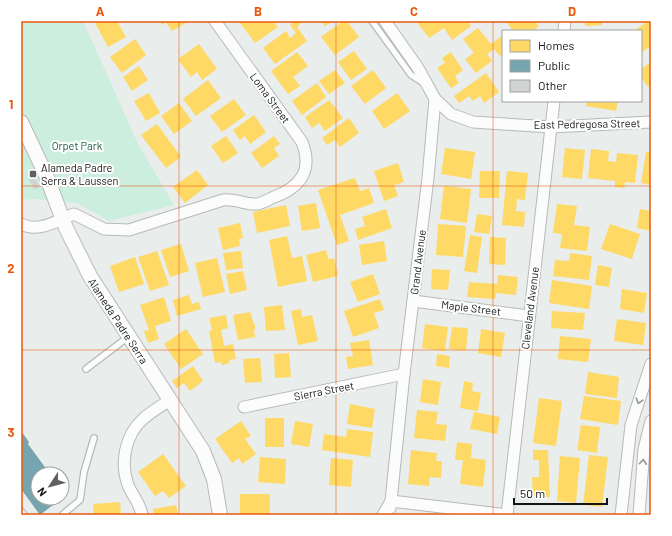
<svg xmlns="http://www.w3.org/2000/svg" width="672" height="536" viewBox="0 0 672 536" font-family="Barlow,sans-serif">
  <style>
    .green { fill: #cceede }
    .homes { fill: #ffd966 }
    .public { fill: #76a5af }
    .building { fill: #d1d4d3 }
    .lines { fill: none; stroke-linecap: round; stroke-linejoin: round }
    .service-casing { stroke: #b6bab8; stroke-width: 8 }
    .minor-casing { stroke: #b6bab8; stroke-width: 13 }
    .tertiary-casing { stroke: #b6bab8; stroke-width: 16 }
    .service { stroke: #fcfcfc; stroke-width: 5.5 }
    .minor { stroke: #fcfcfc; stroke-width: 11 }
    .tertiary { stroke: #fcfcfc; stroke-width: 14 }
    .oneway { stroke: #939494 }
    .grid { fill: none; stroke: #e8590c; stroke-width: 1; stroke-opacity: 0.55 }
    .poi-dot { fill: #5e615f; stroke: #fff; stroke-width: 1.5 }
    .labels { text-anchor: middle; stroke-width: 4; stroke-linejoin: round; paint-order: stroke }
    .street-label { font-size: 11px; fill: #131514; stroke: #fff }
    .park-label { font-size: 11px; fill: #1a5943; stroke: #fff }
    .poi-label { font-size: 11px; fill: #131514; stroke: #fff; text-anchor: start }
    .neatline { fill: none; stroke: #e8590c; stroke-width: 1.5 }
    .grid-label { font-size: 13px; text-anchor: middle; font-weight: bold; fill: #e8590c }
  </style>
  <rect width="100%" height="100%" fill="#e9edeb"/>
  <!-- green -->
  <polygon class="green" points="21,21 83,21 138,144 174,205 109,221 77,203 35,199 21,200"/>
  <!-- homes -->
  <g class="homes">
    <polygon points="94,21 117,21 126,37 108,47"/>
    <polygon points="160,21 189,21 172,31 166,22 162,25"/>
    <polygon points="243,21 273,21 278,27 255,43 240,23"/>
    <polygon points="295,21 300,21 301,23 297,27 307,41 275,64 263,48 286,31 290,38 296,33 290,25"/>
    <polygon points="321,21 333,21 325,26"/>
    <polygon points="343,21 347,21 359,37 335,55 321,37"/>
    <polygon points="416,21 468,21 471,26 452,40 444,28 429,38"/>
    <polygon points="506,21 535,21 539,26 533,31 513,31"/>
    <polygon points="585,21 602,21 602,25 585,26"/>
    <polygon points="648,21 651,21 651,46 641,53 641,31 634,31"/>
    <polygon points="478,28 491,44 503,35 503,53 500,56 494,49 487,54 492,61 476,73 465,59 474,53 463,39"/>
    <polygon points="135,39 146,55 122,73 110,57"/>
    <polygon points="199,44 217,69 202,80 197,72 191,77 178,59"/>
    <polygon points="354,51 367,69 351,80 338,62"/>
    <polygon points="297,52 308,66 293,77 300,86 288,94 271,71"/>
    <polygon points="451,52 463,70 455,76 459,83 451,88 437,68 445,63 442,58"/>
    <polygon points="651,62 651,85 648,87 641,77 641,69"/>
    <polygon points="139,66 148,80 132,91 123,77"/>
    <polygon points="335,70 345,83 329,94 319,81"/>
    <polygon points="373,70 386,88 365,104 351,86"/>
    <polygon points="486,73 499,92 484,103 480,96 473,101 469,96 459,103 454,96"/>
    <polygon points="208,80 221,98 196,116 183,99"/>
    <polygon points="317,83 326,97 302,115 292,101"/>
    <polygon points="149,93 160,113 146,121 134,101"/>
    <polygon points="397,93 410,111 384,129 372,111"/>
    <polygon points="234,99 246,115 222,132 210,116"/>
    <polygon points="329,100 343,118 325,131 319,123 312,128 305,117"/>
    <polygon points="587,101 618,101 616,111 586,106"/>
    <polygon points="179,103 192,121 174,134 161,116"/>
    <polygon points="254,115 266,132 250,144 245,136 240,140 233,130"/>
    <polygon points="349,118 359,133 340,147 335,140 327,145 322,138"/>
    <polygon points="157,124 181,157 166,168 141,135"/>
    <polygon points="226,136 238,153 223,163 211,146"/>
    <polygon points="274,136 280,144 274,148 279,156 262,168 251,153"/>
    <polygon points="445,148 475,152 471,179 441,174"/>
    <polygon points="565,148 585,150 582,179 562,177"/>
    <polygon points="591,149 609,151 608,161 616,162 617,153 638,155 635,183 625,182 624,188 615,187 615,181 588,178"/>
    <polygon points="646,152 651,152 651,185 641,183"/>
    <polygon points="398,163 404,182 394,185 398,196 384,201 374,171"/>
    <polygon points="197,170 208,185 185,203 173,187"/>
    <polygon points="480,171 500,171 499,198 479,198"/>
    <polygon points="507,171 528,173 525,200 517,199 516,211 525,212 524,227 502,225"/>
    <polygon points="355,178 360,191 369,188 374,203 340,215 349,241 337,245 318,190"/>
    <polygon points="444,186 471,189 467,223 440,219"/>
    <polygon points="316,203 320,228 302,231 298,206"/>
    <polygon points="557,204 577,206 574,225 590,227 587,251 560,248 562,234 553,233"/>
    <polygon points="286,205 290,226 257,233 253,212"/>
    <polygon points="386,209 392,228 358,240 355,229 365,226 362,217"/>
    <polygon points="640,209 651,211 651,231 637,228"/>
    <polygon points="477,214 492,216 489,234 474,232"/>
    <polygon points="240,223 243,238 239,239 240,246 223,250 218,228"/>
    <polygon points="438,224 466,226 463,257 436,255"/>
    <polygon points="610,224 640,234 632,259 601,249"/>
    <polygon points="470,235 482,237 477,273 464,271"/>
    <polygon points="287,236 292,258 302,256 307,281 278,287 269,240"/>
    <polygon points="490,237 506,238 505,265 489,264"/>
    <polygon points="384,241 387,261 362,265 359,245"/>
    <polygon points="181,244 189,271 170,277 161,250"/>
    <polygon points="326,250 328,259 334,258 338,276 313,282 306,255"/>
    <polygon points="157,251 169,285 150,291 138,257"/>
    <polygon points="241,251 243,268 226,270 223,253"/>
    <polygon points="570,253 592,256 589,280 553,276 555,260 569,261"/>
    <polygon points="135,257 144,284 119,292 110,266"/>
    <polygon points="217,258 225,292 203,297 195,263"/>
    <polygon points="598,265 612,268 609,287 595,285"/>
    <polygon points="432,269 450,270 448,290 431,289"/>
    <polygon points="243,271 247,290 230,294 226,274"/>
    <polygon points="373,274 380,294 358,302 350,282"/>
    <polygon points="498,275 518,277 516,295 496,293 495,299 467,297 469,282 497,284"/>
    <polygon points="552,280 592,286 589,309 549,303"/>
    <polygon points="622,289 647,293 644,313 620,309"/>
    <polygon points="189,295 192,304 199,302 201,309 177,316 173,300"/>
    <polygon points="164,297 171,321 155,326 159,339 148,343 144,331 149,330 140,305"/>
    <polygon points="380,299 384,310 374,313 379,328 353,337 344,311"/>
    <polygon points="282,305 285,330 266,331 264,307"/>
    <polygon points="301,309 302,317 312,315 318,341 298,345 291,311"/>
    <polygon points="552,311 585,313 583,330 551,328"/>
    <polygon points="250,312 256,329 254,329 255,337 238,340 233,315"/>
    <polygon points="226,315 228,328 221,330 224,346 233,344 236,359 229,360 230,363 222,365 221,362 215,363 209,331 212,330 209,318"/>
    <polygon points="617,319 646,323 643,345 614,341"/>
    <polygon points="425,324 448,327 445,351 422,348"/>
    <polygon points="452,327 468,328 466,351 449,349"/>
    <polygon points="186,329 203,354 181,369 164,344"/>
    <polygon points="481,329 505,333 501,357 478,353"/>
    <polygon points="560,336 591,339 588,362 558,359"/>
    <polygon points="369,340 373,365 348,369 346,357 353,356 350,343"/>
    <polygon points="289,353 291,377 275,378 274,354"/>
    <polygon points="437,354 450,356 449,368 436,366"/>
    <polygon points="260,358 262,382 245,383 243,359"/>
    <polygon points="193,366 203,381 190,391 184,383 177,388 172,381"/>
    <polygon points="588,372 619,377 617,398 585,394"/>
    <polygon points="423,379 441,382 438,405 420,402"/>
    <polygon points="464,381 473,383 472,391 481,393 478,411 460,408"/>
    <polygon points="584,396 621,401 618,425 580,419"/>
    <polygon points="539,398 562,401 556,446 533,443"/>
    <polygon points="350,404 375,409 372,428 347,424"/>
    <polygon points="417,410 438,412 436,424 447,425 445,441 414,438"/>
    <polygon points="474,412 500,417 497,434 470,429"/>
    <rect x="265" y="418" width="19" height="29"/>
    <polygon points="241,421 251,436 245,439 256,454 242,464 239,458 232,463 215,439"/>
    <polygon points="295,421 313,424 309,447 291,444"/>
    <polygon points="581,425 600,427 597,453 577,450"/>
    <polygon points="347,429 373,432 370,457 322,450 324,434 346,437"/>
    <polygon points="457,442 472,444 471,458 486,460 483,487 460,484 463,460 455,460"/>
    <polygon points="411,450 437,453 436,461 442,461 441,478 430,477 429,486 408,484"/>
    <polygon points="533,450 548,450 550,497 533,497 532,477 539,477 539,460 533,460"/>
    <polygon points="163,454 186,486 169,498 163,491 155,496 138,472"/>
    <polygon points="589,455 608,457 602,507 583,505"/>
    <polygon points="560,456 580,458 576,503 557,501"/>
    <polygon points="260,457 286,459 285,484 258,482"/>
    <polygon points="331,458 353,460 351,487 329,485"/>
    <rect x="240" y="494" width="30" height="21"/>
    <polygon points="120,502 121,515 94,515 93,504"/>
    <polygon points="176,505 178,515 186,513 187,515 154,515 153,509"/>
  </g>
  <!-- public -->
  <polygon class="public" points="21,431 29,442 28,444 50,474 38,474 38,498 62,498 40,515 21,489"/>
  <!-- building -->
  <polygon class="building" points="35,178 40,187 34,190 29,180"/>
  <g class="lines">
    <defs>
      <g id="service">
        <polyline points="372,21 411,75 425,84"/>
        <polyline points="86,369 128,337"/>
        <polyline points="21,511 24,515"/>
        <polyline points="62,515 80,500 84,472 94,438"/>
      </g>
      <g id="minor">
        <polyline points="564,31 565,21"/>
        <polyline points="435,99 451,114 473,122 551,127 651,122"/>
        <path d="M21,224c18,9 35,-3 53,-10l30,15 25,1 94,-30c12,-2 22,5 34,4 6,-1 12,-5 17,-7 27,-10 39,-27 28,-55l-87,-121"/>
        <polyline points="413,301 529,316"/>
        <polyline points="244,407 404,374"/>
        <polyline points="390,508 391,501 508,515"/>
        <path d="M142,515c-2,-12 -10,-20 -14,-30 -8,-22 -3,-50 15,-66 8,-7 18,-13 27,-19"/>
        <polyline points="383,515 391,501 404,374 428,178 435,99 418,68 385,21"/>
        <polyline points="507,515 554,101"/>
        <polyline points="621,515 631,425 651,364"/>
        <polyline points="639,515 644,449 651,421"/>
      </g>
      <polyline id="tertiary" points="21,122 46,175 66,228 90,276 203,451 214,479 220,515"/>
    </defs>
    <!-- service casing -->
    <use href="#service" class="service-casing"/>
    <!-- minor casing -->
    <use href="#minor" class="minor-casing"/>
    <!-- tertiary casing -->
    <use href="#tertiary" class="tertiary-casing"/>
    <!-- service -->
    <use href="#service" class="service"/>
    <!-- minor -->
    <use href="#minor" class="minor"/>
    <!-- tertiary -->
    <use href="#tertiary" class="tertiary"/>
  </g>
  <!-- one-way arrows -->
  <defs><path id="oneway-chevron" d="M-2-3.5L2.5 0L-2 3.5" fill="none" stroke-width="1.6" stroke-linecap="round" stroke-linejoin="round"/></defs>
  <g class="oneway">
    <use href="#oneway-chevron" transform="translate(639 401) rotate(108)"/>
    <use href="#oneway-chevron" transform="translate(643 462) rotate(-86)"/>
  </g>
  <!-- grid -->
  <path class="grid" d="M179,21v494M336,21v494M493,21v494M21,186h630M21,350h630"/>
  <!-- markers -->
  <rect class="poi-dot" x="29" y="170" width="8" height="8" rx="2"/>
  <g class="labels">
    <!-- street labels -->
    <g class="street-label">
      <text transform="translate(270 98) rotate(54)" y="4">Loma Street</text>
      <text transform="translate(587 124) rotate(-1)" y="4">East Pedregosa Street</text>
      <text transform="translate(418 262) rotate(-83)" y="4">Grand Avenue</text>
      <text transform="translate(471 308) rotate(7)" y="4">Maple Street</text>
      <text transform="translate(530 308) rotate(-83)" y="4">Cleveland Avenue</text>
      <text transform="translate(118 321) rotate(57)" y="4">Alameda Padre Serra</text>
      <text transform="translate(324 391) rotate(-11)" y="4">Sierra Street</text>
    </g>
    <!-- park labels -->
    <g class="park-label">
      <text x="77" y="150">Orpet Park</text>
    </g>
    <!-- poi labels -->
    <g class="poi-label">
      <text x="41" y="172">Alameda Padre<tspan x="41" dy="13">Serra &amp; Laussen</tspan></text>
    </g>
  </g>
  <!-- border -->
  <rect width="672" height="536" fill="none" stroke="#ffffff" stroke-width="44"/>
  <!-- legend -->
  <rect x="502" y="30" width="140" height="72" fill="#ffffff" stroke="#a1a1a1"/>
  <rect x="510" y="40" width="20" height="12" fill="#ffd966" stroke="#a1a1a1"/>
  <text x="538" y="50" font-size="12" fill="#131514">Homes</text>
  <rect x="510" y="60" width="20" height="12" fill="#76a5af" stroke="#a1a1a1"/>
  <text x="538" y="70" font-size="12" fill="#131514">Public</text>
  <rect x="510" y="80" width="20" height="12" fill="#d1d4d3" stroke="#a1a1a1"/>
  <text x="538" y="90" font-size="12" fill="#131514">Other</text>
  <!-- north arrow -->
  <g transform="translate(50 486) rotate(234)"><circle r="19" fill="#ffffff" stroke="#a1a1a1"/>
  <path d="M0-3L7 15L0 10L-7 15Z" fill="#5e615f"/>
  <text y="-6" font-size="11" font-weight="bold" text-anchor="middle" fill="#131514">N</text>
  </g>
  <!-- scale -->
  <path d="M514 498v6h93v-6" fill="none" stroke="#131514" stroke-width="2"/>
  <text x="520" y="498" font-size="12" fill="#131514" stroke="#ffffff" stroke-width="3" paint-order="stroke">50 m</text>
  <rect x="22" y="22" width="628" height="492" class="neatline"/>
  <g class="grid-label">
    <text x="100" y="16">A</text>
    <text x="258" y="16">B</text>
    <text x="414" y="16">C</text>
    <text x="572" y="16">D</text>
    <text x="11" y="109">1</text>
    <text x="11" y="273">2</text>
    <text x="11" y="437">3</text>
  </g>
</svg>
